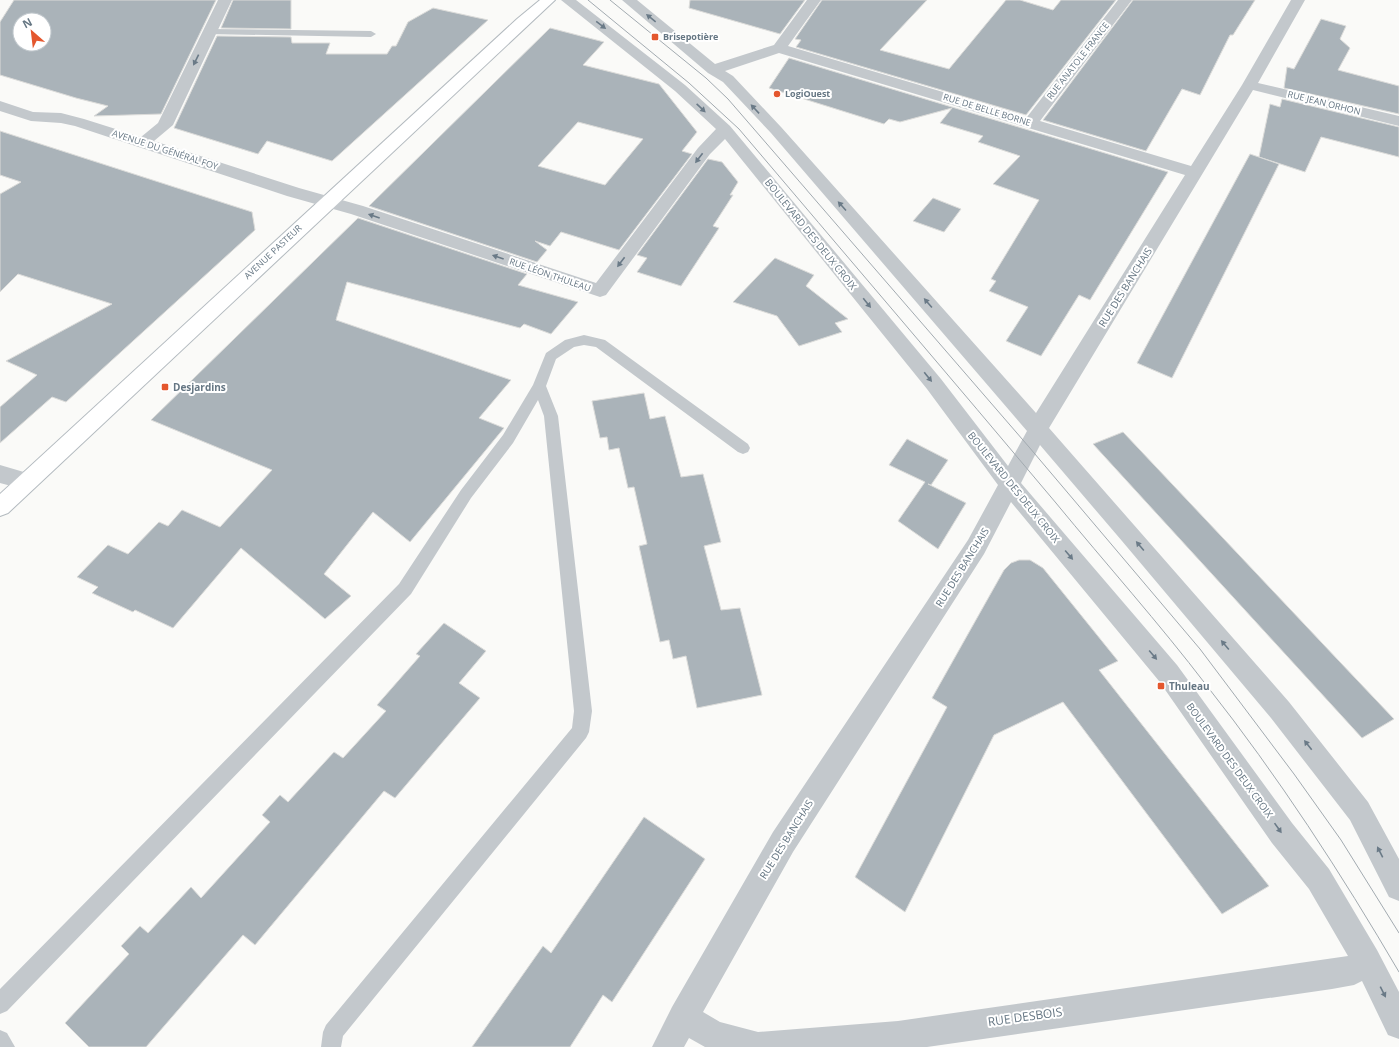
<svg xmlns="http://www.w3.org/2000/svg" width="1399" height="1047" viewBox="0 0 1399 1047" font-family="'Open Sans',sans-serif">
  <style>
    .building { fill: #aab3b9; stroke: #dcdcda; fill-rule: evenodd }
    .lines { fill: none; stroke-linecap: round; stroke-linejoin: round }
    .secondary-casing { stroke: #b3babf; stroke-width: 2 }
    .service { fill: #c3c8cc; fill-rule: evenodd }
    .minor { fill: #c3c8cc; fill-rule: evenodd }
    .secondary { fill: #fff; fill-rule: evenodd }
    .tram { stroke: #a2aab0; stroke-width: 1 }
    .oneway { fill: #6a7a87 }
    .poi-dot { fill: #e4572e; stroke: #fff; stroke-width: 1.5 }
    .labels { text-anchor: middle; stroke-width: 4; stroke-linejoin: round; paint-order: stroke }
    .far-poi-label { font-size: 9px; font-weight: bold; fill: #657683; stroke: #fff; text-anchor: start }
    .far-street-label { font-size: 9px; fill: #657683; stroke: #fff }
    .street-label { font-size: 10px; fill: #657683; stroke: #fff }
    .poi-label { font-size: 10px; font-weight: bold; fill: #657683; stroke: #fff; text-anchor: start }
    .near-street-label { font-size: 12px; fill: #657683; stroke: #fff }
  </style>
  <rect width="100%" height="100%" fill="#fafaf8"/>
  <!-- building -->
  <g class="building">
    <path d="M14,0h202l-55,114 -67,2 14,-10 -32,-8 -76,-23v-53zM20,20h24v24h-24z"/>
    <polygon points="233,0 291,0 291,29 221,28"/>
    <polygon points="690,0 805,0 780,34 689,8"/>
    <polygon points="822,0 927,0 880,50 949,69 1006,0 1020,0 1053,10 1061,0 1116,0 1026,115 796,47 801,40 795,39"/>
    <polygon points="1133,0 1255,0 1233,35 1230,35 1200,95 1182,89 1146,151 1043,120"/>
    <polygon points="433,8 488,20 332,161 267,141 258,154 174,128 217,36 291,37 292,43 330,43 326,54 387,54 392,46 396,46 408,22"/>
    <polygon points="1321,19 1346,26 1340,39 1350,48 1338,70 1399,86 1399,114 1284,88 1287,67 1294,69"/>
    <path d="M550,28l54,14 -21,23 76,19 38,48 -15,19 10,3 -73,96 -58,-18 -11,14 -15,-5 12,9 -10,12 -168,-56zM578,122l65,17 -38,46 -67,-19z"/>
    <polygon points="789,58 1168,172 1090,300 1079,295 1041,356 1006,341 1028,307 989,291 996,281 991,279 1039,200 993,184 1020,156 978,142 983,136 940,123 952,108 900,122 889,119 884,124 769,88"/>
    <polygon points="1282,99 1399,127 1399,157 1321,137 1305,172 1259,157 1270,104 1280,107"/>
    <polygon points="0,131 252,212 255,230 66,402 52,397 0,443 0,407 37,375 6,361 112,304 18,274 0,292 0,194 21,182 0,175"/>
    <polygon points="1250,154 1279,164 1172,378 1137,363"/>
    <polygon points="708,159 722,162 738,182 730,195 733,195 713,226 719,228 681,286 637,272 647,258 637,255"/>
    <polygon points="933,198 961,209 944,232 913,221"/>
    <polygon points="358,218 527,274 518,285 578,302 551,334 524,324 520,328 347,282 336,320 511,380 479,418 504,428 410,542 373,512 324,574 351,596 325,619 241,548 173,628 135,610 133,612 92,593 98,587 77,577 108,545 128,554 159,522 168,526 182,510 220,527 272,470 151,420"/>
    <polygon points="775,258 814,275 806,286 848,319 835,323 842,332 799,346 777,316 733,302"/>
    <polygon points="644,393 650,419 665,416 681,477 703,474 721,542 704,546 721,610 740,608 762,695 697,708 686,656 673,659 669,640 660,642 639,546 647,544 634,487 628,488 619,448 609,450 607,437 600,438 592,401"/>
    <polygon points="1123,432 1339,661 1394,719 1362,738 1093,444"/>
    <polygon points="907,439 948,460 931,485 928,484 966,503 938,549 898,521 925,482 889,465"/>
    <polygon points="1019,560 1030,560 1043,568 1118,661 1099,670 1269,886 1222,914 1063,702 994,735 905,912 855,877 947,707 932,698 1004,570 1011,563"/>
    <polygon points="444,623 486,651 459,683 480,698 395,798 384,791 255,945 243,935 146,1047 89,1047 65,1023 129,954 121,946 140,926 148,933 191,887 201,898 270,822 262,815 280,795 288,802 334,752 343,758 386,711 377,705 420,656 416,654"/>
    <polygon points="644,817 705,859 612,1002 603,995 570,1047 472,1047 543,946 551,953"/>
  </g>
  <g class="lines">
    <defs>
      <polygon id="secondary" points="540,0 555,0 8,513 0,516 0,494 517,19"/>
    </defs>
    <!-- secondary casing -->
    <use href="#secondary" class="secondary-casing"/>
    <!-- service -->
    <g class="service">
      <polygon points="209,29 371,31 376,34 371,37 206,34 204,32"/>
      <polygon points="584,335 605,340 748,444 750,448 748,452 743,454 738,452 596,347 584,345 574,347 556,359 546,386 558,416 592,711 589,732 586,738 343,1036 341,1047 321,1047 323,1032 326,1025 572,728 574,711 544,416 538,400 513,443 471,498 411,594 7,1011 0,1014 0,989 399,584 461,490 503,435 533,385 546,353 565,340"/>
      <polygon points="0,1030 7,1033 15,1047 0,1047"/>
    </g>
    <!-- minor -->
    <g class="minor">
      <path d="M218,0h14l-59,125 -19,16 145,47 64,18 233,77 102,-135 18,-19 -41,-38 -114,-91h15l109,85 45,41 211,253 67,87 19,-35 -256,-298 -48,-51 -15,-9 -86,-73h15l78,64 59,-19 33,-45h14l-33,46 239,71 91,-117h14l-92,121 151,45 51,-81 49,-85h14l-47,83 141,33v10l-146,-36 -204,338 240,274 79,100 31,57v42l-10,-4 -39,-77 -79,-102 -149,-177 -82,-96 -19,38 156,182 115,158 37,46 48,81 22,42v47l-11,-4 -26,-54 -8,4 -22,4 -405,58h-222l-16,-9 -5,9h-32l20,-40 101,-175 195,-292 30,-55 -71,-96 -202,-250 -15,15 -104,141 -6,2 -249,-83 -64,-18 -212,-70 -14,-3 -30,-2 -31,-10v-10l33,11 28,1 23,6 57,18 17,-14zM779,53l406,122 -149,238 -255,-286 -48,-51 -8,-5zM1011,502l148,179 113,162 37,46 39,67 -450,65 -140,11 -38,-10 -17,-10 90,-160 191,-298z"/>
      <polygon points="0,465 34,475 37,481 34,487 26,490 0,483"/>
    </g>
    <!-- secondary -->
    <use href="#secondary" class="secondary"/>
    <!-- tram -->
    <g class="tram">
      <path d="M588,0l101,83 50,46c106,125 212,249 317,374 50,61 103,120 151,183 71,90 134,187 192,286"/>
      <polyline points="610,0 706,78 728,99 1029,447 1200,649 1294,774 1341,840 1399,933"/>
    </g>
  </g>
  <!-- one-way arrows -->
  <defs><path id="oneway-solid" d="M-6-.8H1V-3.2L6.5 0L1 3.2V.8H-6Z"/></defs>
  <g class="oneway">
    <use href="#oneway-solid" transform="translate(651 18) rotate(-141)"/>
    <use href="#oneway-solid" transform="translate(601 25) rotate(37)"/>
    <use href="#oneway-solid" transform="translate(196 60) rotate(116)"/>
    <use href="#oneway-solid" transform="translate(701 108) rotate(43)"/>
    <use href="#oneway-solid" transform="translate(755 109) rotate(-133)"/>
    <use href="#oneway-solid" transform="translate(699 158) rotate(127)"/>
    <use href="#oneway-solid" transform="translate(842 206) rotate(-132)"/>
    <use href="#oneway-solid" transform="translate(374 216) rotate(-161)"/>
    <use href="#oneway-solid" transform="translate(498 257) rotate(-161)"/>
    <use href="#oneway-solid" transform="translate(621 262) rotate(127)"/>
    <use href="#oneway-solid" transform="translate(867 303) rotate(51)"/>
    <use href="#oneway-solid" transform="translate(928 303) rotate(-131)"/>
    <use href="#oneway-solid" transform="translate(928 377) rotate(51)"/>
    <use href="#oneway-solid" transform="translate(1140 546) rotate(-130)"/>
    <use href="#oneway-solid" transform="translate(1069 555) rotate(50)"/>
    <use href="#oneway-solid" transform="translate(1225 645) rotate(-130)"/>
    <use href="#oneway-solid" transform="translate(1153 655) rotate(50)"/>
    <use href="#oneway-solid" transform="translate(1308 745) rotate(-128)"/>
    <use href="#oneway-solid" transform="translate(1278 828) rotate(55)"/>
    <use href="#oneway-solid" transform="translate(1380 852) rotate(-117)"/>
    <use href="#oneway-solid" transform="translate(1383 992) rotate(63)"/>
  </g>
  <!-- markers -->
  <g class="poi-dot">
    <rect x="651" y="33" width="8" height="8" rx="2"/>
    <circle cx="777" cy="94" r="4"/>
    <rect x="161" y="383" width="8" height="8" rx="2"/>
    <rect x="1157" y="682" width="8" height="8" rx="2"/>
  </g>
  <g class="labels">
    <!-- far-poi labels -->
    <g class="far-poi-label">
      <text x="663" y="40">Brisepotière</text>
      <text x="785" y="97">LogiOuest</text>
    </g>
    <!-- far-street labels -->
    <g class="far-street-label">
      <text transform="translate(1078 61) rotate(-52)" y="3">RUE ANATOLE FRANCE</text>
      <text transform="translate(1324 103) rotate(14)" y="3">RUE JEAN ORHON</text>
      <text transform="translate(987 110) rotate(17)" y="3">RUE DE BELLE BORNE</text>
      <text transform="translate(165 150) rotate(18)" y="3">AVENUE DU GÉNÉRAL FOY</text>
      <text transform="translate(273 252) rotate(-43)" y="3">AVENUE PASTEUR</text>
      <text transform="translate(550 275) rotate(19)" y="3">RUE LÉON THULEAU</text>
    </g>
    <!-- street labels -->
    <g class="street-label">
      <text transform="translate(811 234) rotate(51)" y="4">BOULEVARD DES DEUX CROIX</text>
      <text transform="translate(1125 287) rotate(-58)" y="4">RUE DES BANCHAIS</text>
      <text transform="translate(1014 487) rotate(51)" y="4">BOULEVARD DES DEUX CROIX</text>
      <text transform="translate(962 567) rotate(-58)" y="4">RUE DES BANCHAIS</text>
      <text transform="translate(1230 760) rotate(54)" y="4">BOULEVARD DES DEUX CROIX</text>
      <text transform="translate(786 839) rotate(-58)" y="4">RUE DES BANCHAIS</text>
    </g>
    <!-- poi labels -->
    <g class="poi-label">
      <text x="173" y="391">Desjardins</text>
      <text x="1169" y="690">Thuleau</text>
    </g>
    <!-- near-street labels -->
    <g class="near-street-label">
      <text transform="translate(1025 1017) rotate(-8)" y="4">RUE DESBOIS</text>
    </g>
  </g>
  <!-- north arrow -->
  <g transform="translate(32 32) rotate(332)"><circle r="19" fill="#ffffff" stroke="#c1c8cd"/>
  <path d="M0-3L7 15L0 10L-7 15Z" fill="#e4572e"/>
  <text y="-6" font-size="11" font-weight="bold" text-anchor="middle" fill="#657683">N</text>
  </g>
</svg>
